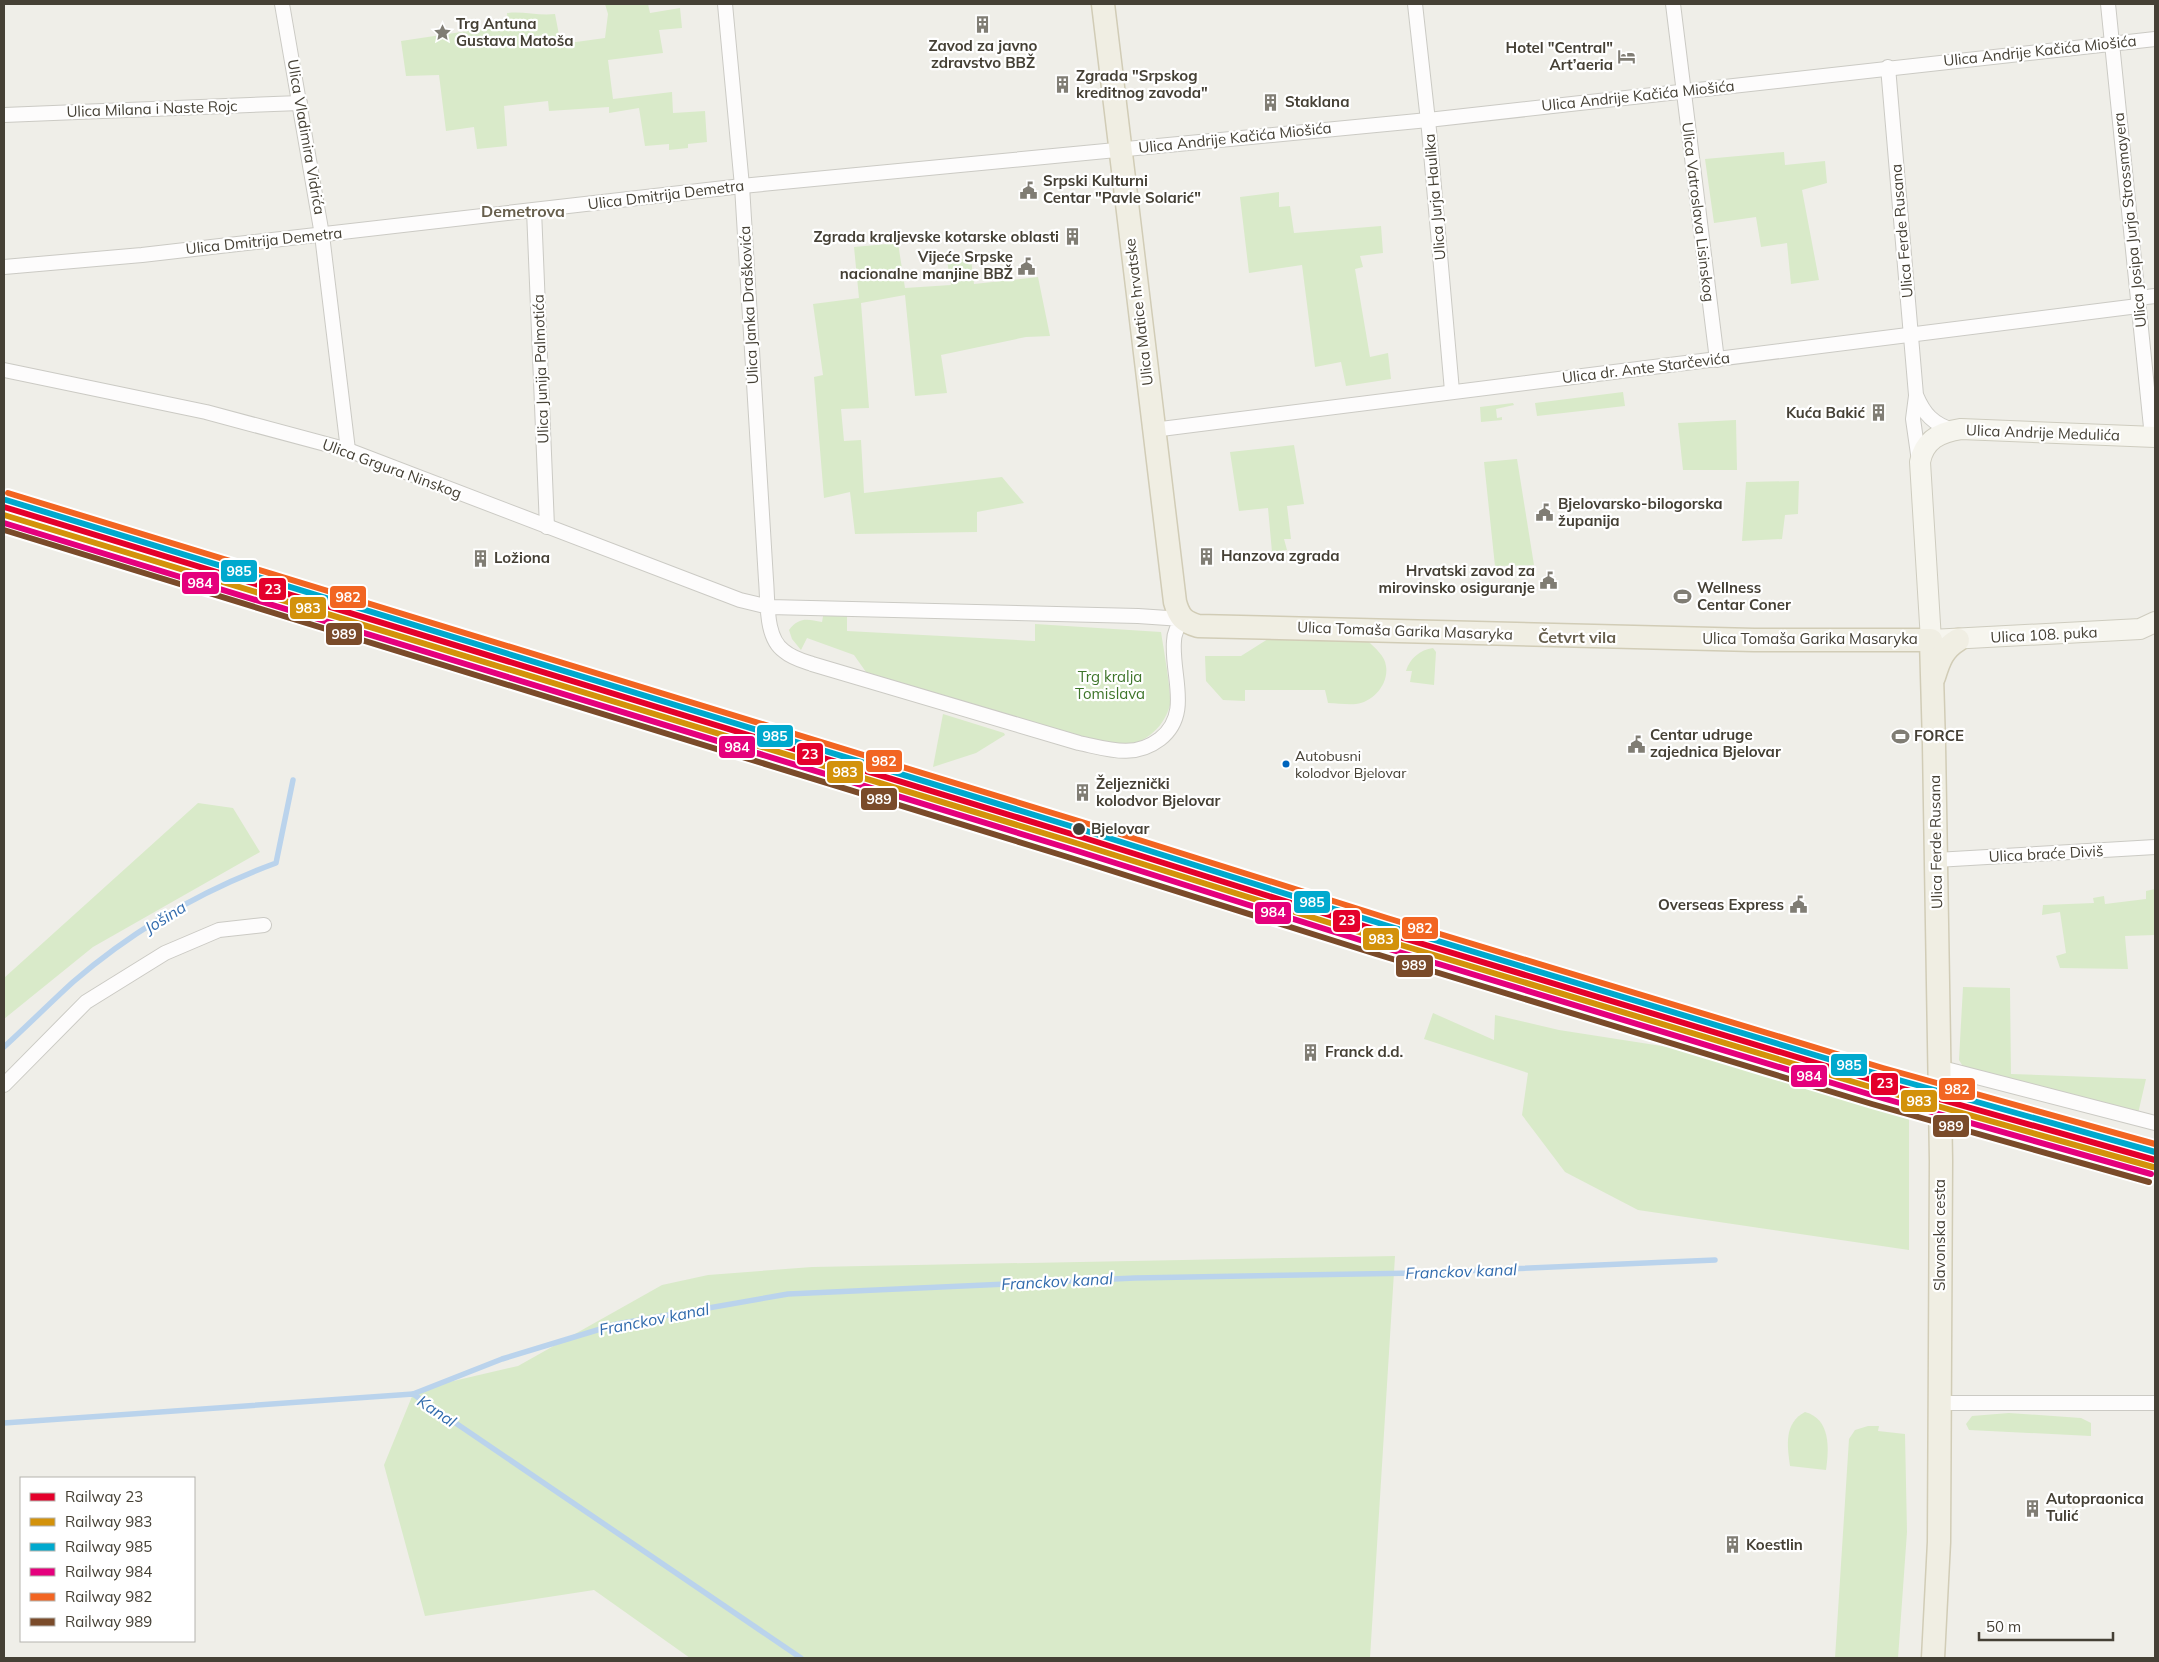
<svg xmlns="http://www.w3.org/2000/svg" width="2159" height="1662" viewBox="0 0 2159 1662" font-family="Mulish,sans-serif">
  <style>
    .green { fill: #d9eac9 }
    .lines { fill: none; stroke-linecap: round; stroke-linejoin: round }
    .stream { stroke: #bad3ec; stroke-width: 5.5 }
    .street-casing { stroke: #cbcac4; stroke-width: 16 }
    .secondary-casing { stroke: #ceccbf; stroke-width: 22 }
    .primary-casing { stroke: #d1ccb6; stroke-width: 25 }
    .street { stroke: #fdfcfc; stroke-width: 14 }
    .secondary { stroke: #f6f5ee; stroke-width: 20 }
    .primary { stroke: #f0eee3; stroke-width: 22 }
    .rail-1-casing { stroke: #fff; stroke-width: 10 }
    .rail-2-casing { stroke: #fff; stroke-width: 10 }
    .rail-3-casing { stroke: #fff; stroke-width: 10 }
    .rail-4-casing { stroke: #fff; stroke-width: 10 }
    .rail-5-casing { stroke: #fff; stroke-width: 10 }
    .rail-6-casing { stroke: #fff; stroke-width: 10 }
    .rail-1 { stroke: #e4002b; stroke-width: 6 }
    .rail-2 { stroke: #d3920b; stroke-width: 6 }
    .rail-3 { stroke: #00a9ce; stroke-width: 6 }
    .rail-4 { stroke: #e5007d; stroke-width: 6 }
    .rail-5 { stroke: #f26522; stroke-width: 6 }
    .rail-6 { stroke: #7a4b2a; stroke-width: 6 }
    .bus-dot { fill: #0065bd; stroke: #fff; stroke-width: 2 }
    .stop-dot { fill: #454035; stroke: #fff; stroke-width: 2 }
    .labels { text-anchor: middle; stroke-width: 4.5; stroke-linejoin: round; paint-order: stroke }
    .bus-label { font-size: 14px; fill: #454035; stroke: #fff; text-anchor: start }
    .poi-label { font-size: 15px; font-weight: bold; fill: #454035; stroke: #fff; text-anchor: start }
    .street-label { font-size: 15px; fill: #454035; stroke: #fff }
    .park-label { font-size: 15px; fill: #3e752a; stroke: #fff }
    .stop-label { font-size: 15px; font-weight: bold; fill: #454035; stroke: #fff; text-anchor: start }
    .neighbourhood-label { font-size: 16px; font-weight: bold; fill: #675f4d; stroke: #fff }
    .water-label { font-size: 16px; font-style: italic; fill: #316bad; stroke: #fff }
    .line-badge { stroke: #fff; stroke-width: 2 }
    .badge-label { font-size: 14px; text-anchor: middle; font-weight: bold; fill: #fff }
  </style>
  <rect width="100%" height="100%" fill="#efeee8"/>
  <!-- green -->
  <g class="green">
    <path d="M605,4h43l2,9 30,-5 2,20 -23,2 4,23 -55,7 5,39 59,-7 1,21 32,-2 2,31 -19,2v4l-19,2v-6l-24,2 -6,-38 -30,5v-6l-60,4 -1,-10 -44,5 3,40 -30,3 -3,-22 -28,4 -7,-56 -33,1 -5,-35 107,-16 -1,-12c16,-2 32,3 48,1l5,26 16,2 29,-4 3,-24z"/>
    <polygon points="1784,152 1785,165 1825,161 1827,183 1802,190 1819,280 1791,284 1787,243 1761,247 1756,217 1714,223 1705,159"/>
    <polygon points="1279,192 1279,207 1290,206 1294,233 1381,226 1383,253 1360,256 1363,267 1355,269 1370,357 1388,353 1391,379 1346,386 1341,362 1315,367 1302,265 1249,273 1240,197"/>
    <polygon points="898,243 905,288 951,285 947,260 971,259 974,284 1038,277 1050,336 1026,337 941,355 947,393 915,396 905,295 861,303 869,408 841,409 844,441 861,440 864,493 1002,477 1024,503 977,512 977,532 855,534 850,492 824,498 814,377 823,375 813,304 859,298 854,247"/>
    <polygon points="1623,392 1625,406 1537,416 1535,403"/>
    <polygon points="1513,403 1514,405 1496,409 1497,418 1502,417 1502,420 1481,422 1480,407"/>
    <polygon points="1736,420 1737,470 1683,470 1678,423"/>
    <polygon points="1294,445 1304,504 1287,506 1291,539 1284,539 1287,550 1272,552 1268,508 1239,511 1230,452"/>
    <polygon points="1517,459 1534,565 1495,566 1484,462"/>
    <polygon points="1799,481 1798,514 1785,515 1782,539 1742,541 1746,482"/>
    <path d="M824,611l23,3v17l188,10v-17l126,8c2,13 11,63 9,73 -7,26 -29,40 -54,43l-250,-76 -12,-17 -47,-17 -6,12 -9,-11 -3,-9c10,-13 18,-11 33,-8z"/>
    <path d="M1268,639l100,2c7,7 17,15 18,25 3,18 -13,36 -30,38 -9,1 -19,-1 -28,-1l-3,-13h-80v11l-22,-1 -17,-19 -1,-25h36z"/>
    <path d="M1433,648l3,4 -2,33 -24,-3 2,-11h-6c4,-13 14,-21 27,-23z"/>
    <polygon points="943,714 1004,733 1005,735 976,753 933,767"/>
    <polygon points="198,803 233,808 260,852 93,947 4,1019 4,978"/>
    <polygon points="2155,889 2155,935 2125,936 2128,969 2060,968 2056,956 2066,953 2060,912 2042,915 2043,905 2094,903 2093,898 2104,896 2105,904 2146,899 2146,891"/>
    <polygon points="1963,987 2010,988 2011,1074 2146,1079 2137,1118 1967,1073 1959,1060"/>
    <polygon points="1433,1013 1494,1040 1495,1015 1559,1030 1758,1061 1909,1101 1909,1250 1638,1210 1565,1172 1522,1115 1528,1073 1424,1039"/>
    <polygon points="1395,1256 1370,1658 690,1658 594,1590 425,1616 384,1465 413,1394 432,1386 518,1366 662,1285 708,1275 812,1267"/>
    <path d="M1805,1412c26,7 24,37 21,58l-36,-4c-3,-21 -6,-43 15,-54z"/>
    <polygon points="2009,1413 2081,1418 2091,1423 2091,1436 1969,1430 1966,1424 1972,1416"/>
    <polygon points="1868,1426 1879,1426 1878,1431 1905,1434 1907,1532 1898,1658 1835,1658 1849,1439 1855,1430"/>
  </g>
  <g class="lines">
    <!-- stream -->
    <g class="stream">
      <path d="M4,1047c23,-21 46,-44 69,-65 59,-51 130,-92 203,-119l17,-83"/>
      <polyline points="413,1394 502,1359 617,1324 788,1294 1135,1278 1417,1273 1715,1260"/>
      <polyline points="4,1423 413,1394 801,1658"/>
    </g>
    <defs>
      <g id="street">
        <polyline points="282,4 322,235 348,450"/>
        <polyline points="1415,4 1429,130 1452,391"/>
        <polyline points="1673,4 1717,360"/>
        <polyline points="2108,4 2152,437"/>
        <path d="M1888,67l28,328c8,19 17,29 37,35"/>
        <polyline points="4,115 300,103"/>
        <polyline points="534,210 547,527"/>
        <polyline points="4,267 142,255 742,186 1428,120 2155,39"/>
        <polyline points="2138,298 2155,296"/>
        <path d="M4,370l202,42 142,38 392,150 29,7 369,9 44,3c-4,7 -8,14 -8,22 -3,34 18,73 -14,98 -26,20 -52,10 -81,4l-267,-79c-9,-3 -20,-6 -28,-13 -19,-13 -16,-50 -18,-71l-24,-394 -17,-182"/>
        <polyline points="1916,396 1913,419 1919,461"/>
        <polyline points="1153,430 2138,306"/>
        <polyline points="1936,860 2155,847"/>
        <polyline points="1938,1067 2155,1123"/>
        <polyline points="4,1085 86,1002 165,953 219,930 264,925"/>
        <polyline points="1940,1403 2155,1403"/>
      </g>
      <path id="secondary" d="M2155,437l-194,-8c-21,3 -37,11 -41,33l11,178 209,-11 15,-7"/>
      <g id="primary">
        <path d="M1103,4l72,598c4,15 9,20 23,24l556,14h177l3,105 7,416 -2,381 -6,116"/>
        <path d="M1934,677c5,-16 9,-28 24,-37"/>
      </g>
    </defs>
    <!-- street casing -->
    <use href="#street" class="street-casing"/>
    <!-- secondary casing -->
    <use href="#secondary" class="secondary-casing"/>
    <!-- primary casing -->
    <use href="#primary" class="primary-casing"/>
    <!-- street -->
    <use href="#street" class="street"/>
    <!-- secondary -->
    <use href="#secondary" class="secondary"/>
    <!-- primary -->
    <use href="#primary" class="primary"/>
    <defs>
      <polyline id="rail-1" points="4,507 1078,836 1383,932 1879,1082 2155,1160"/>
      <polyline id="rail-2" points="4,515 1076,843 1381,939 1877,1089 2153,1167"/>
      <polyline id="rail-3" points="6,500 1080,829 1385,925 1881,1075 2155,1152"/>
      <polyline id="rail-4" points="4,523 1074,850 1379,946 1875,1096 2151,1174"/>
      <polyline id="rail-5" points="8,493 1082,822 1387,918 1883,1068 2155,1144"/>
      <polyline id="rail-6" points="4,530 1071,858 1376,954 1872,1104 2149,1182"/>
    </defs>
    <!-- rail-1 casing -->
    <use href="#rail-1" class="rail-1-casing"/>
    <!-- rail-2 casing -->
    <use href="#rail-2" class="rail-2-casing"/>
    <!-- rail-3 casing -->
    <use href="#rail-3" class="rail-3-casing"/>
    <!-- rail-4 casing -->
    <use href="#rail-4" class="rail-4-casing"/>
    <!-- rail-5 casing -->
    <use href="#rail-5" class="rail-5-casing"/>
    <!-- rail-6 casing -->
    <use href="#rail-6" class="rail-6-casing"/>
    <!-- rail-1 -->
    <use href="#rail-1" class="rail-1"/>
    <!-- rail-2 -->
    <use href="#rail-2" class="rail-2"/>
    <!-- rail-3 -->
    <use href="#rail-3" class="rail-3"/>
    <!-- rail-4 -->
    <use href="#rail-4" class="rail-4"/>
    <!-- rail-5 -->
    <use href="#rail-5" class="rail-5"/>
    <!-- rail-6 -->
    <use href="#rail-6" class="rail-6"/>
  </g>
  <!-- icons -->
  <defs>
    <symbol id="building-bare" viewBox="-9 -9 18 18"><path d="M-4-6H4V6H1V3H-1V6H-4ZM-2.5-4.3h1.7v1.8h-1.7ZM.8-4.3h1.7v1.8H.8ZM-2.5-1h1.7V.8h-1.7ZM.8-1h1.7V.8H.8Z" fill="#807d74" stroke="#fff" stroke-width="2.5" paint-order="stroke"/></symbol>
    <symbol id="sight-bare" viewBox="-9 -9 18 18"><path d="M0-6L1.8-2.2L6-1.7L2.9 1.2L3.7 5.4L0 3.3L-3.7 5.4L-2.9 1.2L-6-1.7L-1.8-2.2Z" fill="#807d74" stroke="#fff" stroke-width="2.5" paint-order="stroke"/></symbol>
    <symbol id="hotel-bare" viewBox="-9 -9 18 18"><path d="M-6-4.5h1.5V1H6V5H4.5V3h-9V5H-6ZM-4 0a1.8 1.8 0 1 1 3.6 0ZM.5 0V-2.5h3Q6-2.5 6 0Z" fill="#807d74" stroke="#fff" stroke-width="2.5" paint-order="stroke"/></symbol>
    <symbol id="civic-bare" viewBox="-9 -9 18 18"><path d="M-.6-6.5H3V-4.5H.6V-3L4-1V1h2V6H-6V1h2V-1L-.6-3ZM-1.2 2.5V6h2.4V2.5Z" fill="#807d74" stroke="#fff" stroke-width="2.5" paint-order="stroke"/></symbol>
    <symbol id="stadium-bare" viewBox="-9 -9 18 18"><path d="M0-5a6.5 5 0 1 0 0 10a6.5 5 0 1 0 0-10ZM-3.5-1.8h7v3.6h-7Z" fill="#807d74" stroke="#fff" stroke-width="2.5" paint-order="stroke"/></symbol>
  </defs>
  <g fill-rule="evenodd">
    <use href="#building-bare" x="970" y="12" width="25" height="25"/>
    <use href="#sight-bare" x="430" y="20" width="25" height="25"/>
    <use href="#hotel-bare" x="1614" y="44" width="25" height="25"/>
    <use href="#building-bare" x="1050" y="72" width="25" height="25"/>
    <use href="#building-bare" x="1258" y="90" width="25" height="25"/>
    <use href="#civic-bare" x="1016" y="178" width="25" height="25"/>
    <use href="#building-bare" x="1060" y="224" width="25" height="25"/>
    <use href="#civic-bare" x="1014" y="254" width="25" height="25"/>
    <use href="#building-bare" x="1866" y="400" width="25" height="25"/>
    <use href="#civic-bare" x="1532" y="500" width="25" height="25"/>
    <use href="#building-bare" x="1194" y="544" width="25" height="25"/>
    <use href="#building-bare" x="468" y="546" width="25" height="25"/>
    <use href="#civic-bare" x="1536" y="568" width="25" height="25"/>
    <use href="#stadium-bare" x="1670" y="584" width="25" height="25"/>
    <use href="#stadium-bare" x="1888" y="724" width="25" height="25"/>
    <use href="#civic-bare" x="1624" y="732" width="25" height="25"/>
    <use href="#building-bare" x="1070" y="780" width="25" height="25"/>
    <use href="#civic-bare" x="1786" y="892" width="25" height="25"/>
    <use href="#building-bare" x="1298" y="1040" width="25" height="25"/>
    <use href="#building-bare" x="2020" y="1496" width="25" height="25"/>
    <use href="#building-bare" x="1720" y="1532" width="25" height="25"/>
  </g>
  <!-- markers -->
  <circle class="bus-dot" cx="1286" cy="764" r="4.5"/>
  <circle class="stop-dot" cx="1079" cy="829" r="7"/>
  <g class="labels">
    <!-- bus labels -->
    <g class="bus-label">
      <text x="1295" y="761">Autobusni<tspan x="1295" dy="17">kolodvor Bjelovar</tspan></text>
    </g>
    <!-- poi labels -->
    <g class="poi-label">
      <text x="456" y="29">Trg Antuna<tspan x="456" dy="17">Gustava Matoša</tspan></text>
      <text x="983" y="51" text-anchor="middle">Zavod za javno<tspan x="983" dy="17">zdravstvo BBŽ</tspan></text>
      <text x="1613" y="53" text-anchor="end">Hotel "Central"<tspan x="1613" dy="17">Art’aeria</tspan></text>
      <text x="1076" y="81">Zgrada "Srpskog<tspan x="1076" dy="17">kreditnog zavoda"</tspan></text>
      <text x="1285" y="107">Staklana</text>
      <text x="1043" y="186">Srpski Kulturni<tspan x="1043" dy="17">Centar "Pavle Solarić"</tspan></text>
      <text x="1059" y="242" text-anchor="end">Zgrada kraljevske kotarske oblasti</text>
      <text x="1013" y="262" text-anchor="end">Vijeće Srpske<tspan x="1013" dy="17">nacionalne manjine BBŽ</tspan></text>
      <text x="1865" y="418" text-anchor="end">Kuća Bakić</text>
      <text x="1558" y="509">Bjelovarsko-bilogorska<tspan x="1558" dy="17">županija</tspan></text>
      <text x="1221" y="561">Hanzova zgrada</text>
      <text x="494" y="563">Ložiona</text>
      <text x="1535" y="576" text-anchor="end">Hrvatski zavod za<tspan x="1535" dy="17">mirovinsko osiguranje</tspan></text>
      <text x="1697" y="593">Wellness<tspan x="1697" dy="17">Centar Coner</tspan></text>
      <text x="1650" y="740">Centar udruge<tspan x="1650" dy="17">zajednica Bjelovar</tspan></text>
      <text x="1914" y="741">FORCE</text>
      <text x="1096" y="789">Željeznički<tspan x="1096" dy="17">kolodvor Bjelovar</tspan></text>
      <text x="1784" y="910" text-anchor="end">Overseas Express</text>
      <text x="1325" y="1057">Franck d.d.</text>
      <text x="2046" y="1504">Autopraonica<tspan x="2046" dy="17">Tulić</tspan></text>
      <text x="1746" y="1550">Koestlin</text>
    </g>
    <!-- street labels -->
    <g class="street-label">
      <text transform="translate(2040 51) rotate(-6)" y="5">Ulica Andrije Kačića Miošića</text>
      <text transform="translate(1638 96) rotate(-6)" y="5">Ulica Andrije Kačića Miošića</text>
      <text transform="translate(152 109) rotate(-2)" y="5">Ulica Milana i Naste Rojc</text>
      <text transform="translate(306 137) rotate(80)" y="5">Ulica Vladimira Vidrića</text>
      <text transform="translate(1235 138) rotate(-6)" y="5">Ulica Andrije Kačića Miošića</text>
      <text transform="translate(666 195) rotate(-7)" y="5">Ulica Dmitrija Demetra</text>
      <text transform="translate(1435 197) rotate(-95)" y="5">Ulica Jurja Haulika</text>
      <text transform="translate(1698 212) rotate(83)" y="5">Ulica Vatroslava Lisinskog</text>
      <text transform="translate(2130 220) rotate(-96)" y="5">Ulica Josipa Jurja Strossmayera</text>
      <text transform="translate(1902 231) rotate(-95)" y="5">Ulica Ferde Rusana</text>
      <text transform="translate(264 241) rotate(-6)" y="5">Ulica Dmitrija Demetra</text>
      <text transform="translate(749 305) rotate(-93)" y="5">Ulica Janka Draškovića</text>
      <text transform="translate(1139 312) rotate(-97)" y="5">Ulica Matice hrvatske</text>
      <text transform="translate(1646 368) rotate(-7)" y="5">Ulica dr. Ante Starčevića</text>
      <text transform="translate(541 369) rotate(-92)" y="5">Ulica Junija Palmotića</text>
      <text transform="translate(2043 433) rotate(2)" y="5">Ulica Andrije Medulića</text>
      <text transform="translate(392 469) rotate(20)" y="5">Ulica Grgura Ninskog</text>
      <text transform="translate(1405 631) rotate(2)" y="5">Ulica Tomaša Garika Masaryka</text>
      <text transform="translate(2044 635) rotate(-3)" y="5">Ulica 108. puka</text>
      <text x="1810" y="644">Ulica Tomaša Garika Masaryka</text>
      <text transform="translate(1936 842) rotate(-91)" y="5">Ulica Ferde Rusana</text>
      <text transform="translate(2046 854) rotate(-3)" y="5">Ulica braće Diviš</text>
      <text transform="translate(1940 1235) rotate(-90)" y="5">Slavonska cesta</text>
    </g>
    <!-- park labels -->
    <g class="park-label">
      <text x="1110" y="682">Trg kralja<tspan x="1110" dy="17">Tomislava</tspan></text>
    </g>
    <!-- stop labels -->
    <g class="stop-label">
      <text x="1091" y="834">Bjelovar</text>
    </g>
    <!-- neighbourhood labels -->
    <g class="neighbourhood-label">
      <text x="523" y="217">Demetrova</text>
      <text x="1577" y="643">Četvrt vila</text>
    </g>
    <!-- water labels -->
    <g class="water-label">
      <text transform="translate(165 917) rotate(-32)" y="6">Jošina</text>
      <text transform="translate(1461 1271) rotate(-2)" y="6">Franckov kanal</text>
      <text transform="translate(1057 1281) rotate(-3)" y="6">Franckov kanal</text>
      <text transform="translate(654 1319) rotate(-11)" y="6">Franckov kanal</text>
      <text transform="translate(437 1411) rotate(34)" y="6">Kanal</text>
    </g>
  </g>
  <g class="line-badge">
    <rect x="220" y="559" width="38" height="24" rx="5" fill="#00a9ce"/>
    <rect x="181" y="571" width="39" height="24" rx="5" fill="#e5007d"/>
    <rect x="258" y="577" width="29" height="24" rx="5" fill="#e4002b"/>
    <rect x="329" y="585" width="38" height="24" rx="5" fill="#f26522"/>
    <rect x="289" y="596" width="38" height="24" rx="5" fill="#d3920b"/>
    <rect x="325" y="622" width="38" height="24" rx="5" fill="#7a4b2a"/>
    <rect x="756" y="724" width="38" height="24" rx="5" fill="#00a9ce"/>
    <rect x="718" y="735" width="38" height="24" rx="5" fill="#e5007d"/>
    <rect x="796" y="742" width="28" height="24" rx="5" fill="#e4002b"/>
    <rect x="865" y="749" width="38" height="24" rx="5" fill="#f26522"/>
    <rect x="826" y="760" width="38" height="24" rx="5" fill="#d3920b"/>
    <rect x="860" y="787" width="38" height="24" rx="5" fill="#7a4b2a"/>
    <rect x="1293" y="890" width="38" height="24" rx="5" fill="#00a9ce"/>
    <rect x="1254" y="901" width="38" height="24" rx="5" fill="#e5007d"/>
    <rect x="1332" y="909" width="29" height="24" rx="5" fill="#e4002b"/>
    <rect x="1401" y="916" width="38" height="24" rx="5" fill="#f26522"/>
    <rect x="1362" y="927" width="38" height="24" rx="5" fill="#d3920b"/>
    <rect x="1395" y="954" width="39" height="24" rx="5" fill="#7a4b2a"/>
    <rect x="1830" y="1053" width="38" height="24" rx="5" fill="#00a9ce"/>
    <rect x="1790" y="1064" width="38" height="24" rx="5" fill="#e5007d"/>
    <rect x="1870" y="1072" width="29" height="24" rx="5" fill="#e4002b"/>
    <rect x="1938" y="1077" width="38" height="24" rx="5" fill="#f26522"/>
    <rect x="1900" y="1089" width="38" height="24" rx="5" fill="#d3920b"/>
    <rect x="1932" y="1114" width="38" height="24" rx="5" fill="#7a4b2a"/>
  </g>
  <g class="badge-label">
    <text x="239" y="576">985</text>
    <text x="200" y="588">984</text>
    <text x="273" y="594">23</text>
    <text x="348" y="602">982</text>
    <text x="308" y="613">983</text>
    <text x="344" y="639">989</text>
    <text x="775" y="741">985</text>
    <text x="737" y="752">984</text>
    <text x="810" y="759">23</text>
    <text x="884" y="766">982</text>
    <text x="845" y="777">983</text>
    <text x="879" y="804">989</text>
    <text x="1312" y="907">985</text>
    <text x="1273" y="917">984</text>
    <text x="1347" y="925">23</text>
    <text x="1420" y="933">982</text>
    <text x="1381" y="944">983</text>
    <text x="1414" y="970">989</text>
    <text x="1849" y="1070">985</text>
    <text x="1809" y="1081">984</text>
    <text x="1885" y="1088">23</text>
    <text x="1957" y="1094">982</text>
    <text x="1919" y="1106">983</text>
    <text x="1951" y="1131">989</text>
  </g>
  <!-- border -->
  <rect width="2159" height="1662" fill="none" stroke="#454035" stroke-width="10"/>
  <!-- legend -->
  <rect x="20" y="1477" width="175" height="165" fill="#ffffff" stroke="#b5b3ae"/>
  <rect x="30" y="1493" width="25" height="8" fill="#e4002b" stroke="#b5b3ae"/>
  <text x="65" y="1502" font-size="15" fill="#454035">Railway 23</text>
  <rect x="30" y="1518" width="25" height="8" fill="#d3920b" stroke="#b5b3ae"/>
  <text x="65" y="1527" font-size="15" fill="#454035">Railway 983</text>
  <rect x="30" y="1543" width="25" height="8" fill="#00a9ce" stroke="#b5b3ae"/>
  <text x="65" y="1552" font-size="15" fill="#454035">Railway 985</text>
  <rect x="30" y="1568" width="25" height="8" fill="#e5007d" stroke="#b5b3ae"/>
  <text x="65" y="1577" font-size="15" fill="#454035">Railway 984</text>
  <rect x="30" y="1593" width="25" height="8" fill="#f26522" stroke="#b5b3ae"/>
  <text x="65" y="1602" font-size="15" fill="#454035">Railway 982</text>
  <rect x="30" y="1618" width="25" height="8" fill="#7a4b2a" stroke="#b5b3ae"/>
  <text x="65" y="1627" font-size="15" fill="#454035">Railway 989</text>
  <!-- scale -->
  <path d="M1979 1632v8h134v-8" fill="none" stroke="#454035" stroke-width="2.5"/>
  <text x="1986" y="1632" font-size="15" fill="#454035" stroke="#ffffff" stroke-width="4" paint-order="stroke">50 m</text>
</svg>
